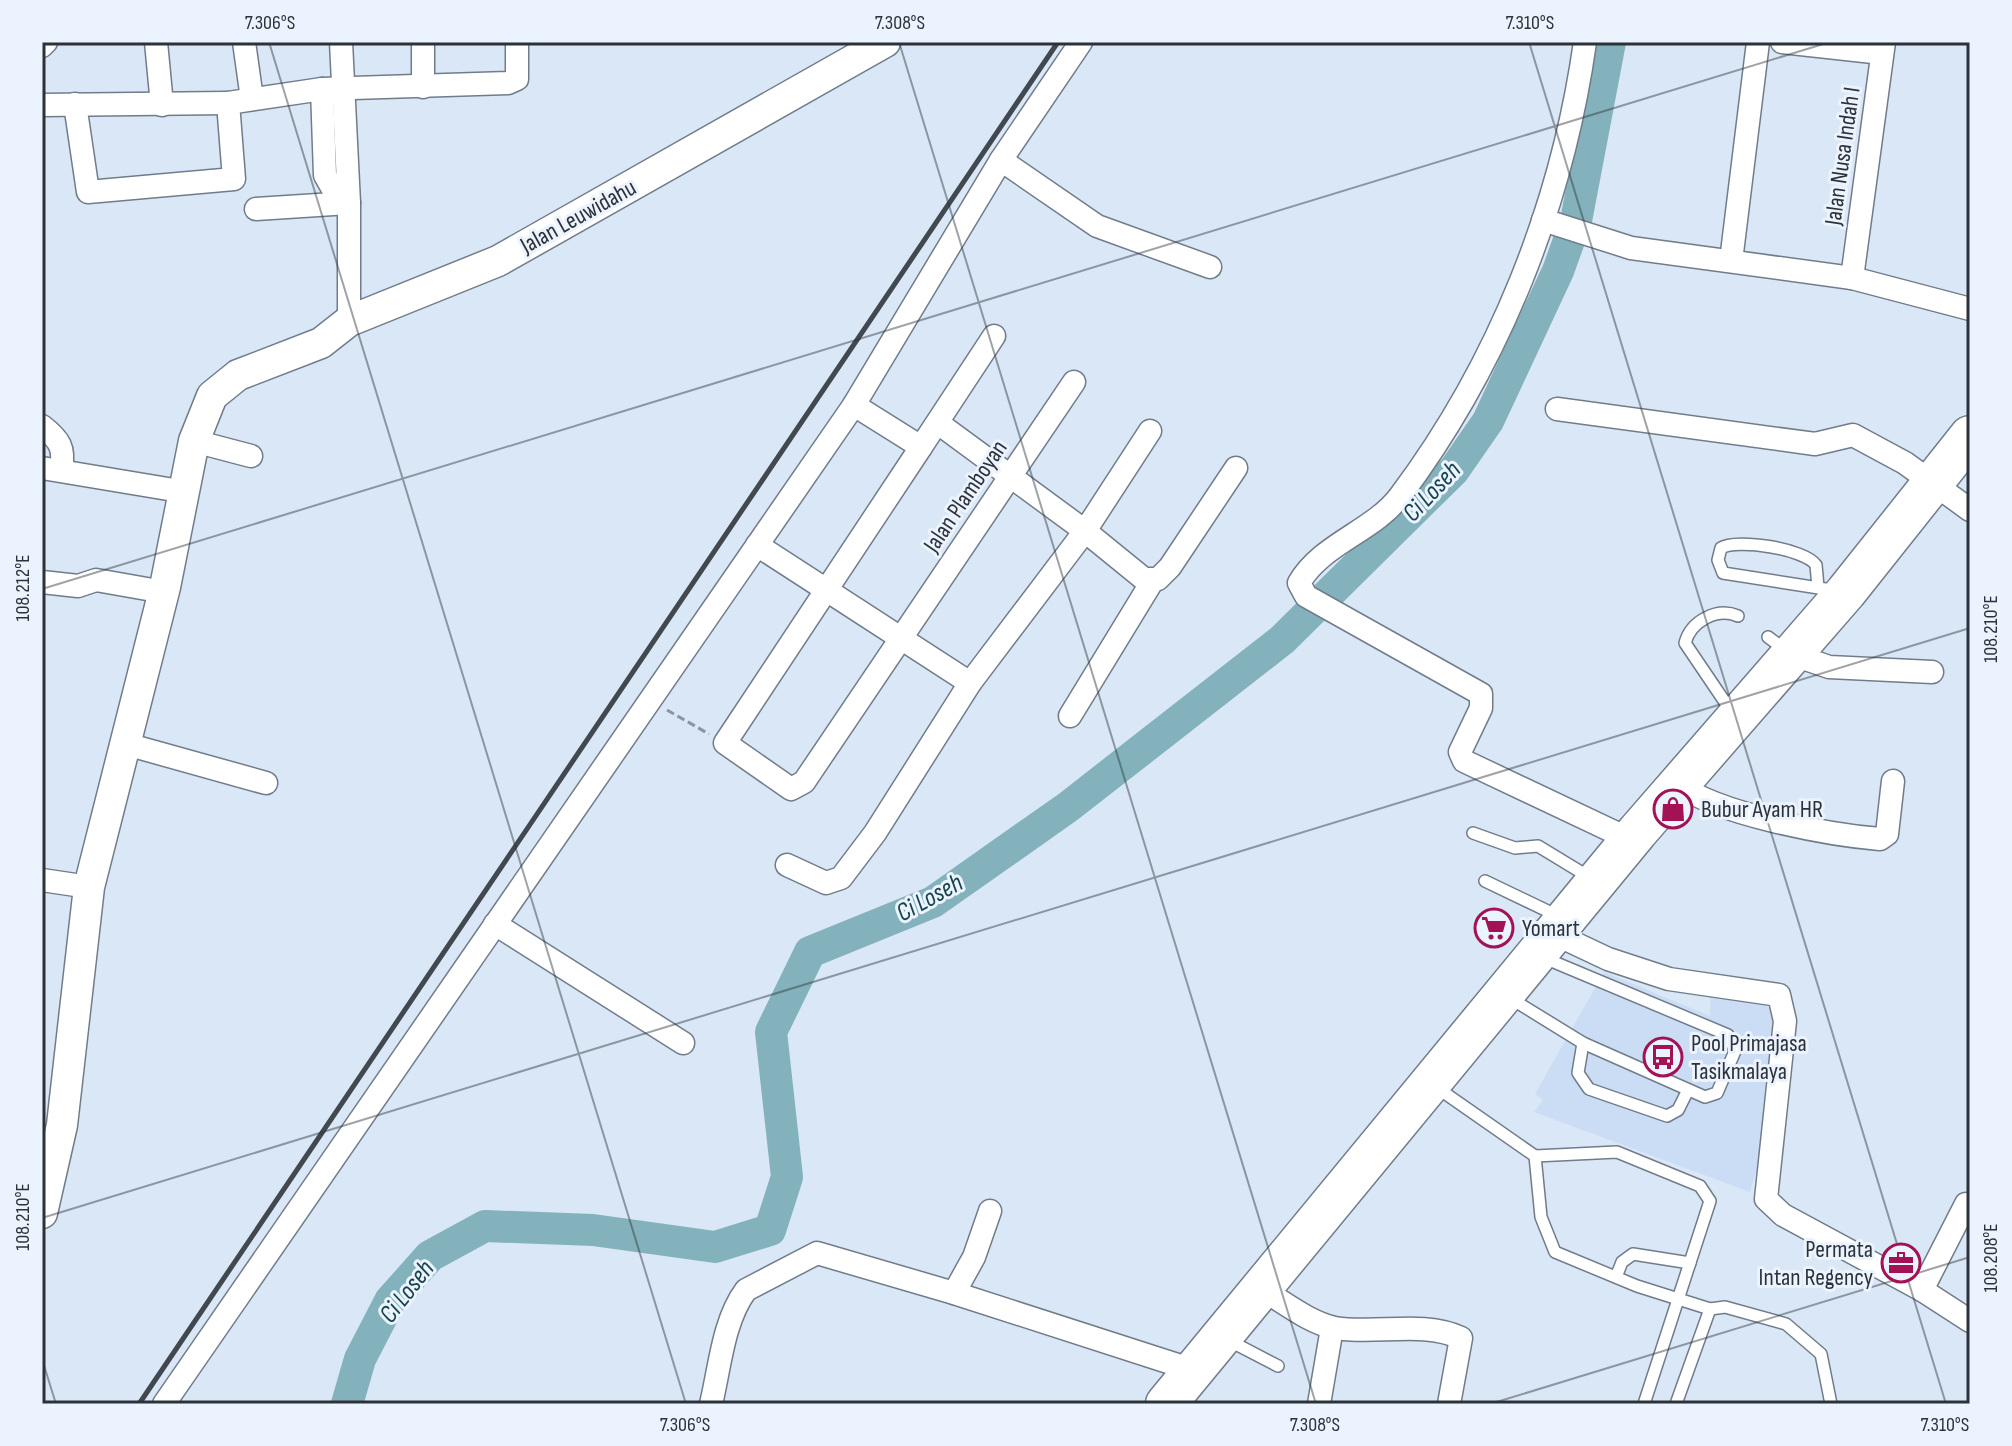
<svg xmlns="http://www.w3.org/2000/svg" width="2012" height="1446" viewBox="0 0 2012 1446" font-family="'Sofia Sans Condensed',sans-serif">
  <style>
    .built { fill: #cbddf4 }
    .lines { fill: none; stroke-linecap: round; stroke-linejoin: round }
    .river { stroke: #83b2bc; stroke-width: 32 }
    .lane-casing { stroke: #717c8b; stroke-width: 14 }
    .street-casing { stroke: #717c8b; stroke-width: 25 }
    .secondary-casing { stroke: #717c8b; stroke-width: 33 }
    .highway-casing { stroke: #717c8b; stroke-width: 43 }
    .path { stroke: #8b94a0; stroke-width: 3; stroke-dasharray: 8 4; stroke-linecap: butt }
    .lane { stroke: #fff; stroke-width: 11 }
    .street { stroke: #fff; stroke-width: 22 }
    .secondary { stroke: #fff; stroke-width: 30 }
    .highway { stroke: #fff; stroke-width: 40 }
    .rail { stroke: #42484f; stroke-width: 5 }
    .ticks { fill: none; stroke: #2d3238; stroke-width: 2; stroke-opacity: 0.45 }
    .labels { text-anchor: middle; stroke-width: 6; stroke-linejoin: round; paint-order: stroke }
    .street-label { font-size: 24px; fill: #2d3238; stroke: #ebf3fe }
    .poi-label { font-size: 24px; fill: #2d3238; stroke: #ebf3fe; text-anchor: start }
    .water-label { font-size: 26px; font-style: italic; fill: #17434b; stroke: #ebf3fe }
    .neatline { fill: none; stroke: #2d3238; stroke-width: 3 }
    .ticks-label { font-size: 20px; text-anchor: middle; fill: #2d3238 }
  </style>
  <rect width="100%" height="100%" fill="#d9e7f7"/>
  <!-- built -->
  <polygon class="built" points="1604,972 1710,1016 1711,992 1770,998 1775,1021 1760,1158 1750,1192 1534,1112 1543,1100 1535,1094"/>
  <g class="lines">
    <!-- river -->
    <g class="river">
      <polyline points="1575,226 1610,42"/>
      <polyline points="347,1404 360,1359 390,1301 430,1256 485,1226 593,1230 715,1247 770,1230 787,1177 771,1032 810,952 933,902 1068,807 1282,640 1454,470 1488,421 1558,271 1572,232"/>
    </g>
    <defs>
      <g id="lane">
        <path d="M1818,587l-2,-22c-11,-16 -79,-27 -95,-17l-3,12 5,13 115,18"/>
        <polyline points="1768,637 1787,651"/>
        <path d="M1731,711l-46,-68c6,-22 32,-36 53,-27"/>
        <polyline points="1473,833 1515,848 1538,846 1589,877"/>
        <polyline points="1485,881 1558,916"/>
        <polyline points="1510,998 1583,1043 1705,1097 1717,1093 1735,1051 1728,1035 1542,957"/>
        <polyline points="1583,1043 1578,1073 1589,1089 1667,1116 1678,1110 1688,1090"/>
        <polyline points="1436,1087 1535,1156 1541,1217 1555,1252 1637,1286 1710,1309 1725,1307 1786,1324 1821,1354 1831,1404"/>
        <polyline points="1535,1156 1617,1152 1700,1186 1710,1201 1644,1404"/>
        <polyline points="1616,1277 1622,1262 1633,1254 1690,1263"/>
        <polyline points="1228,1340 1278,1366"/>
        <polyline points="1676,1404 1710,1309"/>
      </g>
      <g id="street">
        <polyline points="156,42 162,105"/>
        <polyline points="244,42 252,99"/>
        <polyline points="341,42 349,203 349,321"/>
        <polyline points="423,42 423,87"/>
        <path d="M1585,42c-23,163 -86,322 -185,454 -26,35 -79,48 -101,87l7,13 175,98v14l-21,44 4,9 167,79"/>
        <polyline points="1782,42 1882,53"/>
        <polyline points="42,46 46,42"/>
        <polyline points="322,89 325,175 334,191 348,193"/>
        <polyline points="75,104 88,192 234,179 228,103 322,89 508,83 517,79 517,42"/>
        <polyline points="42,105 228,103"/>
        <polyline points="1001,160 1081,42"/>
        <polyline points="256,209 349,203"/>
        <polyline points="1543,220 1631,248 1852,278 1970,309"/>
        <polyline points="1731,261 1758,42"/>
        <polyline points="1852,278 1884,42"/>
        <polyline points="854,405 921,447 994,336"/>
        <polyline points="1557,409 1815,444 1853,435 1905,463 1970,510"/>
        <polyline points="938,423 1085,531 1150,431"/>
        <path d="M42,426c18,14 23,22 19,44"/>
        <polyline points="194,441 251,456"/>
        <polyline points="921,447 725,743 791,789 804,782 1074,382"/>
        <polyline points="42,468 186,492"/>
        <polyline points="757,545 970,683"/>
        <polyline points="42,582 78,586 96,580 164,592"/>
        <polyline points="1791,654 1829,667 1932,672"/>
        <polyline points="1070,716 1153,580"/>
        <polyline points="126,744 266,783"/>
        <path d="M1679,784c36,30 152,51 201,55l7,-5 6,-53"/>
        <polyline points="787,865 826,883 841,878 875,833 970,683 1085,531 1144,579 1158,579 1170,567 1236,468"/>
        <polyline points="42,880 89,887"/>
        <polyline points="495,924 683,1043"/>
        <polyline points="1555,934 1608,959 1669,979 1779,995 1785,1021 1766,1199 1783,1215 1922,1290 1970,1321"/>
        <path d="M1263,1290c22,13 47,33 72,38 40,7 88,-8 126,10l-12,66"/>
        <polyline points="1922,1290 1966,1204"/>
        <polyline points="954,1293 974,1257 990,1211"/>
        <polyline points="164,1404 854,405 1001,160 1097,226 1210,267"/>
        <path d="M711,1404c9,-37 12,-83 35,-114l71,-37 137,40 242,78"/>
        <polyline points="1319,1404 1332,1328"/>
      </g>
      <polyline id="secondary" points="42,1213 62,1125 89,887 165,587 194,441 212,396 238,375 321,343 349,321 498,261 885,42"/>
      <polyline id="highway" points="1166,1404 1638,831 1846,592 1970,436"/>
    </defs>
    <!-- lane casing -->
    <use href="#lane" class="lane-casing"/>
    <!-- street casing -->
    <use href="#street" class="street-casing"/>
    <!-- secondary casing -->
    <use href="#secondary" class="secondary-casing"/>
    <!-- highway casing -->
    <use href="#highway" class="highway-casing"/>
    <!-- path -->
    <polyline class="path" points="667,710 709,734"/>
    <!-- lane -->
    <use href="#lane" class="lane"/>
    <!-- street -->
    <use href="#street" class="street"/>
    <!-- secondary -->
    <use href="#secondary" class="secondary"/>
    <!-- highway -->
    <use href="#highway" class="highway"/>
    <!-- rail -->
    <polyline class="rail" points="139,1404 1058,42"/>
  </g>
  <!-- ticks -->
  <path class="ticks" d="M269,42l417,1362M899,42l417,1362M1529,42l417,1362M42,589l1788,-547M42,1218l1928,-590M42,1359l14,45M1490,1404l480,-147"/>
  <!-- icons -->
  <defs>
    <symbol id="shop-ring" viewBox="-11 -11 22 22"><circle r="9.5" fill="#ebf3fe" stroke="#a31255" stroke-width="1.5"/><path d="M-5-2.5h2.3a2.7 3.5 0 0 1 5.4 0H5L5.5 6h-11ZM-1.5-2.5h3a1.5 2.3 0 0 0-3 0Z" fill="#a31255"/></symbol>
    <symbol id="supermarket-ring" viewBox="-11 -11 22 22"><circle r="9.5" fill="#ebf3fe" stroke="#a31255" stroke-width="1.5"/><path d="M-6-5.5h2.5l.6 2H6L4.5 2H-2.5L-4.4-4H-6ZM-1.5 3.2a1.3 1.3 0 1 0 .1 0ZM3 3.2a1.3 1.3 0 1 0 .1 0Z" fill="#a31255"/></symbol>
    <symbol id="bus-ring" viewBox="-11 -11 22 22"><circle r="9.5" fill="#ebf3fe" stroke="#a31255" stroke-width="1.5"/><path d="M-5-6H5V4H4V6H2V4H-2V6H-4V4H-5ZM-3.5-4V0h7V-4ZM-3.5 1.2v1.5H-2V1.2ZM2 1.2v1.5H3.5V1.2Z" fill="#a31255"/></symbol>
    <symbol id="office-ring" viewBox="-11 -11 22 22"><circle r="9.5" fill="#ebf3fe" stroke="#a31255" stroke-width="1.5"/><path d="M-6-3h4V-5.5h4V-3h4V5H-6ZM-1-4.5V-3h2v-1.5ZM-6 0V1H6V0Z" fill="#a31255"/></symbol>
  </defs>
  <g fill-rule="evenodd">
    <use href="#shop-ring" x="1651" y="787" width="44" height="44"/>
    <use href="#supermarket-ring" x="1472" y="906" width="44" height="44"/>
    <use href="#bus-ring" x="1641" y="1035" width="44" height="44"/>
    <use href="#office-ring" x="1879" y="1241" width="44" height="44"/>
  </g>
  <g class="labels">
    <!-- street labels -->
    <g class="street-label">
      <text transform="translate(1842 156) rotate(-82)" y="8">Jalan Nusa Indah I</text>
      <text transform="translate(578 216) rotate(-29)" y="8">Jalan Leuwidahu</text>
      <text transform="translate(965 496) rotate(-56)" y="8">Jalan Plamboyan</text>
    </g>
    <!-- poi labels -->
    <g class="poi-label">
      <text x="1701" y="817">Bubur Ayam HR</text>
      <text x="1522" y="936">Yomart</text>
      <text x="1691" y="1051">Pool Primajasa<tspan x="1691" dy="28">Tasikmalaya</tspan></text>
      <text x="1873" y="1257" text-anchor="end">Permata<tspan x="1873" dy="28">Intan Regency</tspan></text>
    </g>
    <!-- water labels -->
    <g class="water-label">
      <text transform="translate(1431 491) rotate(-47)" y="9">Ci Loseh</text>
      <text transform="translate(929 897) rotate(-29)" y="9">Ci Loseh</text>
      <text transform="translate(406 1291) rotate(-52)" y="9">Ci Loseh</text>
    </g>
  </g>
  <!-- border -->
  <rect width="2012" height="1446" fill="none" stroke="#ebf3fe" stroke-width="88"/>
  <rect x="44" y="44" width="1924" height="1358" class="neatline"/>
  <g class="ticks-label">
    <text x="270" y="29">7.306°S</text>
    <text x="900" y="29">7.308°S</text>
    <text x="1530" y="29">7.310°S</text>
    <text transform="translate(22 588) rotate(-90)" y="7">108.212°E</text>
    <text transform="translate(1990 629) rotate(-90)" y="7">108.210°E</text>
    <text transform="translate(22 1217) rotate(-90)" y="7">108.210°E</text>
    <text transform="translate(1990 1258) rotate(-90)" y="7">108.208°E</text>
    <text x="685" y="1431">7.306°S</text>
    <text x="1315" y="1431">7.308°S</text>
    <text x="1945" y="1431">7.310°S</text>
  </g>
</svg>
